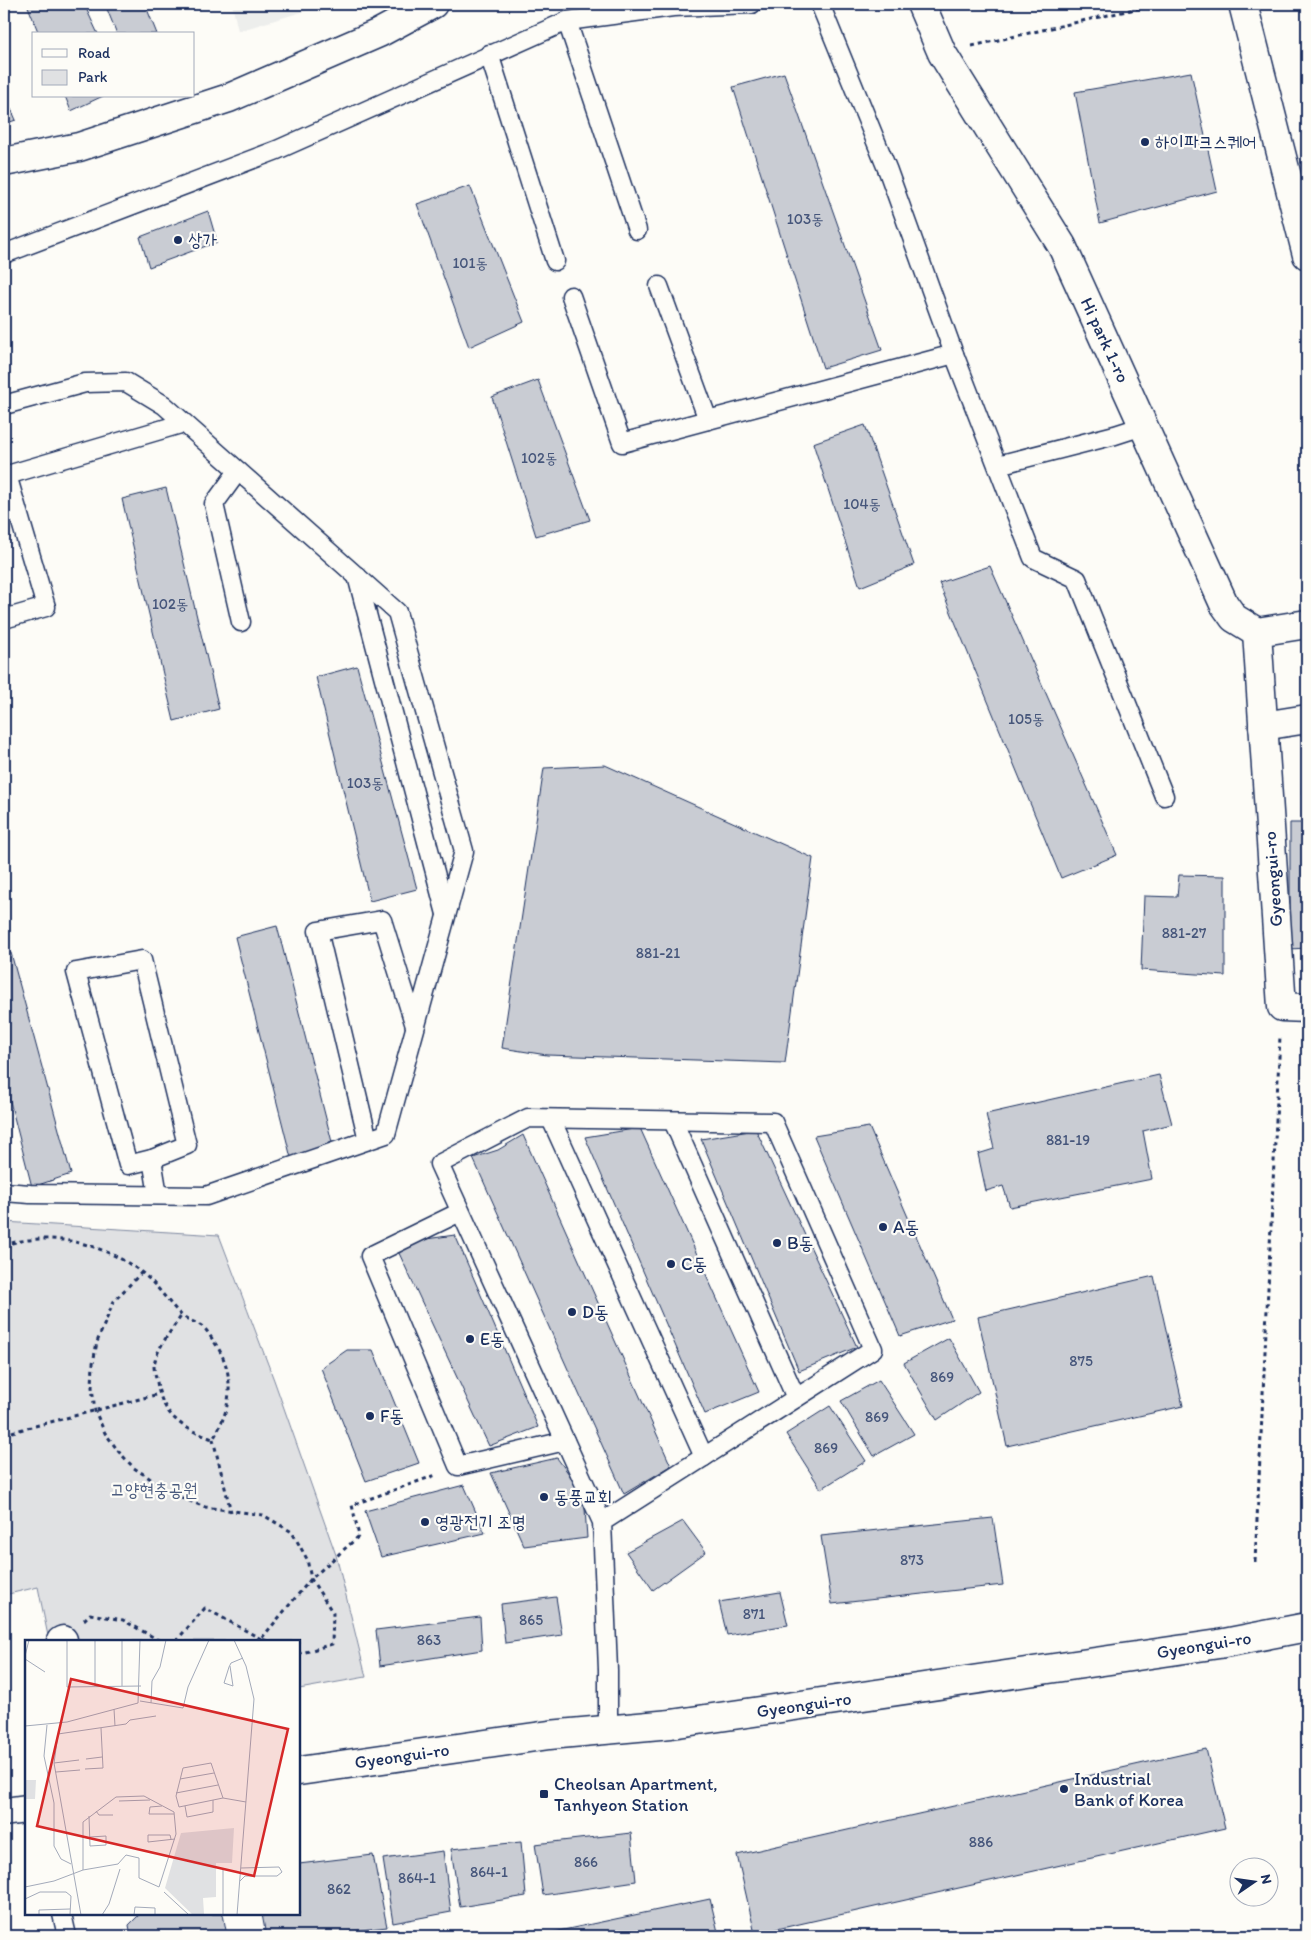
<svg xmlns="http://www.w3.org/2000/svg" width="1311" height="1940" viewBox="0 0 1311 1940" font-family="Itim,'Poor Story',sans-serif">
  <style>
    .built { fill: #edeeec }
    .green { fill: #e0e1e3; stroke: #7e88a0 }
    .building { fill: #c9ccd3; stroke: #1b2f5e }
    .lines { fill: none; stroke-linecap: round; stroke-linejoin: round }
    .lane-casing { stroke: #1b2f5e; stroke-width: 21 }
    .street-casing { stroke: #1b2f5e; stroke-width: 31 }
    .secondary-casing { stroke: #1b2f5e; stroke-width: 31 }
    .primary-casing { stroke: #1b2f5e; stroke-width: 31 }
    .path { stroke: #1b2f5e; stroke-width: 3; stroke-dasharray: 4 4; stroke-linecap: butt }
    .lane { stroke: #fdfcf7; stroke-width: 18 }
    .street { stroke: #fdfcf7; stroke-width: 28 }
    .secondary { stroke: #fdfcf7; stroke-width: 28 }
    .primary { stroke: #fdfcf7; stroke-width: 28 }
    .poi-dot { fill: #1b2f5e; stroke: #fdfcf7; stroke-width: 2 }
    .labels { text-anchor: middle; stroke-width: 4.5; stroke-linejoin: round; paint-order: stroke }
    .number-label { font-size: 15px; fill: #46567b }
    .poi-label { font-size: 18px; fill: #1b2f5e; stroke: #fdfcf7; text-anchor: start }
    .street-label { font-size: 18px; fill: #1b2f5e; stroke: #fdfcf7 }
    .park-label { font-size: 18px; fill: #4c5c7f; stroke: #fdfcf7 }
    .inset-road { fill: none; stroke: #a3aaba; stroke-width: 1 }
    .view { fill: #d62828; fill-opacity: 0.15; stroke: #d62828; stroke-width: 2.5 }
    .inset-edge { fill: none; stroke: #1b2f5e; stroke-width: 2.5 }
  </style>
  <rect width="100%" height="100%" fill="#fdfcf7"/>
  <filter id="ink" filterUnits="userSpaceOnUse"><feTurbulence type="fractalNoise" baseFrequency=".02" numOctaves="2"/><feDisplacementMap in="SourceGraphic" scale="10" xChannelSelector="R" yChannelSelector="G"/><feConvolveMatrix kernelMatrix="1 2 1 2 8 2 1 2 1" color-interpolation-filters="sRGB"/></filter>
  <g filter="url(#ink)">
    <!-- built -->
    <polygon class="built" points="232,4 329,4 238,31"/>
    <!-- green -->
    <polygon class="green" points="4,1222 219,1235 274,1380 336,1555 366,1677 299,1689 299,1641 49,1641 38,1587 4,1595"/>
    <!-- building -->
    <g class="building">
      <polygon points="27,4 84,4 98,34 39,34"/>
      <polygon points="105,4 145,4 157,34 117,34"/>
      <polygon points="1191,72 1217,191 1100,223 1075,92"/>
      <polygon points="784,73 882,350 823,368 733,87"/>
      <polygon points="4,93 16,120 4,124"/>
      <polygon points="65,96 103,96 71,111"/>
      <polygon points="470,186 524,322 469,347 417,204"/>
      <polygon points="208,211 217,242 149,267 140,237"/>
      <polygon points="538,380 590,520 536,536 492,397"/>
      <polygon points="865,425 914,565 860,587 813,443"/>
      <polygon points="166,488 219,709 174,721 122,499"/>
      <polygon points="990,566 1117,855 1061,878 939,583"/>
      <polygon points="357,666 417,889 370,901 316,677"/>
      <polygon points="1304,731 1307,731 1307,796 1302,794"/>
      <polygon points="605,765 813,858 785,1063 547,1055 502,1048 544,768"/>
      <polygon points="1290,823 1307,823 1307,948 1290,949"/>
      <polygon points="1179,875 1225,876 1225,976 1141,970 1144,896 1177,897"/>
      <polygon points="277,926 333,1146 291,1158 235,937"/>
      <polygon points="11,953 71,1174 32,1187 4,1078 4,954"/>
      <polygon points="1159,1075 1172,1124 1143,1131 1152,1179 1010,1207 1003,1186 986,1191 978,1154 994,1149 986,1114"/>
      <polygon points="869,1127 952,1319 900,1336 814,1136"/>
      <polygon points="640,1128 759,1392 705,1414 585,1137"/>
      <polygon points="756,1130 857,1347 799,1371 701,1139"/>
      <polygon points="523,1135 671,1466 624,1494 473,1158 498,1150"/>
      <polygon points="455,1235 538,1427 489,1446 398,1251 426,1239"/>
      <polygon points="1154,1276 1183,1406 1007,1446 978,1317"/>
      <polygon points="949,1338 979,1392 937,1420 904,1363"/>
      <polygon points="347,1350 373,1350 419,1463 366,1481 321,1368"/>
      <polygon points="879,1380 914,1434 874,1456 841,1401"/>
      <polygon points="830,1406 866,1461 821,1489 786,1434"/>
      <polygon points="557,1458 584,1494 587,1538 524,1546 491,1473"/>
      <polygon points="464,1485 485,1533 381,1557 365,1511"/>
      <polygon points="993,1518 1003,1585 832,1604 821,1536"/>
      <polygon points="683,1521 706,1552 653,1590 626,1552"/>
      <polygon points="780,1592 788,1625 727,1635 719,1602"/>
      <polygon points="556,1597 562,1635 505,1643 501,1604"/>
      <polygon points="480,1617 482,1650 380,1666 376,1630"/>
      <polygon points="1206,1749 1225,1828 755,1934 737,1855"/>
      <polygon points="631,1833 636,1881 543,1895 535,1844"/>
      <polygon points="521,1842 526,1896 460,1907 451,1849"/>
      <polygon points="443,1851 451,1912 393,1923 383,1859"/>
      <polygon points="373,1855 387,1927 309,1936 266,1936 262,1914 299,1914 299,1864"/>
      <polygon points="710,1899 719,1936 535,1936"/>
      <polygon points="140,1914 223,1914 227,1936 131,1936 129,1925"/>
    </g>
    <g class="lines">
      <defs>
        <g id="lane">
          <polyline points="820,4 888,171 954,354 1033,558 1077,579 1164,796"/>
          <polyline points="567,21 637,230"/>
          <polyline points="489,54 555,261"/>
          <polyline points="4,254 277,150 567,21 673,7 752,4"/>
          <polyline points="659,286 708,420"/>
          <polyline points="571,296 622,443 954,354"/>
          <polyline points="4,405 85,383 126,382 164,405 397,612 464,851 386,1134 206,1196 30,1194 4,1192"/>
          <polyline points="998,465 1115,435 1143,426"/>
          <polyline points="238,471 214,504 241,622"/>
          <polyline points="4,476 184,423"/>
          <polyline points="357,576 446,914"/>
          <polyline points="4,619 46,607 7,475"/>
          <polygon points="142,960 187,1145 152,1159 128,1165 76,972"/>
          <polyline points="551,1119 704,1457"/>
          <polyline points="673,1121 796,1398"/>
          <polyline points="368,1140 318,931 382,920 415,1026"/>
          <polyline points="152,1159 158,1195"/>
          <polyline points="460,1212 370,1256 458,1466 565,1441"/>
          <polyline points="602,1522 439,1164 528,1118 773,1122 873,1349 602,1522 608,1670 608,1729"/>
          <polyline points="62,1914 67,1936"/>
        </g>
        <g id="street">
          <polyline points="1243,4 1307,255"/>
          <polyline points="4,162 79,147 229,98 379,33 433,4"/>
          <polyline points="1257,632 1282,1007 1307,1008"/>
          <polyline points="1263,726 1307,719"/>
          <polyline points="61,1641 63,1640"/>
        </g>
        <polyline id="secondary" points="921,4 942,53 1062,246 1224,604 1234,618 1257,632 1307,624"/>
        <g id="primary">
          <polyline points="299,1771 549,1735 671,1724 1219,1644 1307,1627"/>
          <polyline points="4,1812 26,1809"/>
        </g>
      </defs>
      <!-- lane casing -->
      <use href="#lane" class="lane-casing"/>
      <!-- street casing -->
      <use href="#street" class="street-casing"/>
      <!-- secondary casing -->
      <use href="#secondary" class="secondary-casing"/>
      <!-- primary casing -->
      <use href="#primary" class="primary-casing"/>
      <!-- path -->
      <g class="path">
        <polyline points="972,46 1157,4"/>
        <path d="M4,1245c47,-14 97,-3 137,27 15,11 26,29 39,42 7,6 16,8 23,13 5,4 8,11 12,16 21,31 17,65 -2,96 -31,-10 -51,-24 -56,-57 -1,-5 -3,-11 -3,-16 2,-17 18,-37 28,-51"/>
        <polyline points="142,1272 114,1301 97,1342 93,1363 92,1387 95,1411 105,1433 119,1452 134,1468 177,1496 205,1507 263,1515 292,1532 307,1559 311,1579 333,1613 332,1644 299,1654"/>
        <polyline points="4,1434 159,1394"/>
        <polyline points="213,1439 231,1512"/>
        <polyline points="1255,1562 1280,1036"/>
        <polyline points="84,1620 90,1614 123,1620 160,1641"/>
        <polyline points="176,1641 205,1608 261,1639"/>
        <polyline points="267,1641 261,1639 311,1579 359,1536 352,1505 436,1475"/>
      </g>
      <!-- lane -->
      <use href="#lane" class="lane"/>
      <!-- street -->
      <use href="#street" class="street"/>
      <!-- secondary -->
      <use href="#secondary" class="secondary"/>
      <!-- primary -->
      <use href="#primary" class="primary"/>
    </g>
  </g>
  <!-- markers -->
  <g class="poi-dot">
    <circle cx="1145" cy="142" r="5"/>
    <circle cx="178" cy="240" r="5"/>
    <circle cx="883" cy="1227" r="5"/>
    <circle cx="777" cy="1243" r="5"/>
    <circle cx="671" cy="1264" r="5"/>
    <circle cx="572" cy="1312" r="5"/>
    <circle cx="470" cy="1339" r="5"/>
    <circle cx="370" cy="1416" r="5"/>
    <circle cx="544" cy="1497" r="5"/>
    <circle cx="425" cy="1522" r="5"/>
    <circle cx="1064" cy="1789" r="5"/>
    <rect x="539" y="1789" width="10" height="10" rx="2.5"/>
  </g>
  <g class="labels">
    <!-- number labels -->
    <g class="number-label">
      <text x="805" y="224">103동</text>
      <text x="470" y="268">101동</text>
      <text x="539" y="463">102동</text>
      <text x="862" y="509">104동</text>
      <text x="170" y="609">102동</text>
      <text x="1026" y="724">105동</text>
      <text x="365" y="788">103동</text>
      <text x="1184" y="938">881-27</text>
      <text x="658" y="958">881-21</text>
      <text x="1068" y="1145">881-19</text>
      <text x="1081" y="1366">875</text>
      <text x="942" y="1382">869</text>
      <text x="877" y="1422">869</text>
      <text x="826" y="1453">869</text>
      <text x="912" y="1565">873</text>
      <text x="754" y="1619">871</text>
      <text x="531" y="1625">865</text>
      <text x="429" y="1645">863</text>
      <text x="981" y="1847">886</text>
      <text x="586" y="1867">866</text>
      <text x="489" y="1877">864-1</text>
      <text x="417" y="1883">864-1</text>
      <text x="339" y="1894">862</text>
    </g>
    <!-- poi labels -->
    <g class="poi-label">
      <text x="1155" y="148">하이파크스퀘어</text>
      <text x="188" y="246">상가</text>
      <text x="893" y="1233">A동</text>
      <text x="787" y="1249">B동</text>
      <text x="681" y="1270">C동</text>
      <text x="582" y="1318">D동</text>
      <text x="480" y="1345">E동</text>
      <text x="380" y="1422">F동</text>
      <text x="554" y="1503">동풍교회</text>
      <text x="435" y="1528">영광전기 조명</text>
      <text x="1074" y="1785">Industrial<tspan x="1074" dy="21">Bank of Korea</tspan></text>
      <text x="554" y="1790">Cheolsan Apartment,<tspan x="554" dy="21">Tanhyeon Station</tspan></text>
    </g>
    <!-- street labels -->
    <g class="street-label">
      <text transform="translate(1105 340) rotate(65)" y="6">Hi park 1-ro</text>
      <text transform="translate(1273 879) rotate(-94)" y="6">Gyeongui-ro</text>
      <text transform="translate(1204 1645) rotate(-9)" y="6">Gyeongui-ro</text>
      <text transform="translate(804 1705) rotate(-8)" y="6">Gyeongui-ro</text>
      <text transform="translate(402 1756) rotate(-8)" y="6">Gyeongui-ro</text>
    </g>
    <!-- park labels -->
    <g class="park-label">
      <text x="154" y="1496">고양현충공원</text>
    </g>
  </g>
  <!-- overview -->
  <g transform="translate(25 1640)">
    <rect width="275" height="275" fill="#fdfcf7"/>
    <path d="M0,140h11l-1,19h-10zM209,188l-2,35h-16v34l-13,1 1,16h-12l-27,-26 16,-55z" fill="#e0e1e3"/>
    <path class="inset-road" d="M42,0v47l74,-1M70,0v46M97,0v46M209,0l12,26 8,33 -17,216M0,16l4,-16M0,19l20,13M205,26l3,20 -9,-3 5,-16 2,-4 12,-5M115,61l43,7 5,-21 21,-47M126,63l1,-22 8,-14 6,-27M89,69l1,17M22,85l-3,31 10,47v43l7,13 10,5M0,86l42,-4 71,-19 2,-63M61,119l16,-2M29,123l25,-3M60,129l18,-1 -2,-40M31,132l24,-2M155,139l34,-6M151,153l42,-8M198,158l-44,9 -3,-11 7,-28 28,-5 12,35 23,4M94,161l31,-1M137,166l-12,1 -1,7h25M160,166l2,11 26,-5v-12M71,171l3,4h14M64,176l1,30 16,-1v-9l-16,1M146,199l-1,-4h-22v7l27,-3M215,241l5,-5h32l5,-4 -3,-5 -38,1M0,247l29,-6 29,-11 35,-6 8,-9 13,3v20l20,9 17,-53 -2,-22 -30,-16 -28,1 -33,25v48M139,252l25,23M0,259l15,-7h26l5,4 -1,19M198,274v-45M14,275v-5l31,-1M56,275l-27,-152 4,-29 68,-10 4,-4 26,-4M77,275l7,-11 11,-35M109,275l1,-8 20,1v7"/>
    <path class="view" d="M46,39l217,50 -34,147 -217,-50z"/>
    <rect width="275" height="275" class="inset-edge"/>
  </g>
  <!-- margin -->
  <rect width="1311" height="1940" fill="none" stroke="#fdfcf7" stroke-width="20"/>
  <rect x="10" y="10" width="1291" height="1920" fill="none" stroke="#1b2f5e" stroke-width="2" filter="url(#ink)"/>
  <!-- legend -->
  <rect x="32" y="32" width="162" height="65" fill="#fdfcf7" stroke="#a3aaba"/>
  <rect x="42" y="49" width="25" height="8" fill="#fdfcf7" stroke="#a3aaba"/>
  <text x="78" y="58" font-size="15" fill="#1b2f5e">Road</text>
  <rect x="42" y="70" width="25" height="15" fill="#e0e1e3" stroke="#a3aaba"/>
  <text x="78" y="82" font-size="15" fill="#1b2f5e">Park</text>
  <!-- north arrow -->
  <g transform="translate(1254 1882) rotate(77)"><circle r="24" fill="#fdfcf7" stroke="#a3aaba"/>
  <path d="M0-4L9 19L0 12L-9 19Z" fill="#1b2f5e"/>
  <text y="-8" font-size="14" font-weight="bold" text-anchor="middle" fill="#1b2f5e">N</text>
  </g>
</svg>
